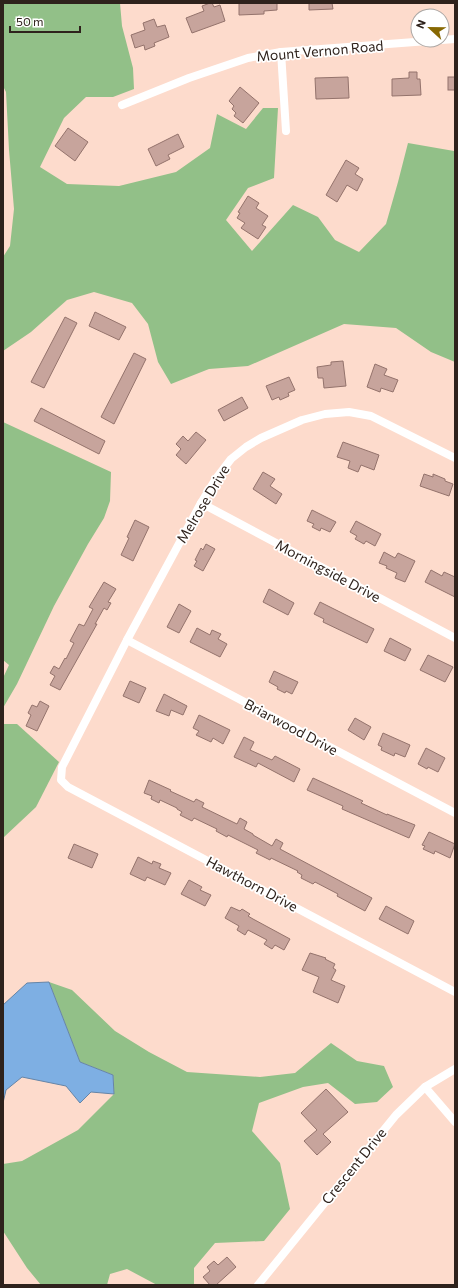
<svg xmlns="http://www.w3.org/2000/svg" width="458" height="1288" viewBox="0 0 458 1288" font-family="Commissioner,sans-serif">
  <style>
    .forest { fill: #92c088 }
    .water { fill: #7eafe3; stroke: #6685a7 }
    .building { fill: #c7a49c; stroke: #94736c }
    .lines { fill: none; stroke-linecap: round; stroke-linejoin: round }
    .minor { stroke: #fff; stroke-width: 8 }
    .labels { text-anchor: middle; stroke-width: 3.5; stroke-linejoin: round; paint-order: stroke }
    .street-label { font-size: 14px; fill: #2e221c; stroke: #fff }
  </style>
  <rect width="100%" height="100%" fill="#fddbcc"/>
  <!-- forest -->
  <g class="forest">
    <polygon points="3,3 120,3 122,26 133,68 134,89 113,97 86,97 64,118 40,167 67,184 119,186 176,172 210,148 217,114 246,129 263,108 278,108 274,178 248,188 226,220 252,251 293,205 318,217 335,240 359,252 386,224 398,182 408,143 454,151 455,149 455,362 431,352 396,328 344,324 248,366 209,369 171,384 158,362 148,324 132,303 94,292 67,300 31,332 3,351 3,257 10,246 14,209 9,150 6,92 3,86"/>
    <polygon points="3,422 111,472 110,501 104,518 88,544 54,606 17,684 3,708 3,678 9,665 3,660"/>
    <polygon points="3,724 17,724 59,762 36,807 3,838"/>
    <polygon points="49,982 72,990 115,1031 149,1052 187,1072 260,1077 295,1073 331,1043 357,1061 384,1066 393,1087 377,1102 355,1104 328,1083 303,1087 259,1103 252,1131 280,1163 290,1209 264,1241 215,1243 194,1268 194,1285 157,1285 127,1269 110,1274 107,1285 41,1285 27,1268 3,1231 3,1164 22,1161 78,1130 114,1094 113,1075 80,1062"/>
  </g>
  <!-- water -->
  <polygon class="water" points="49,982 80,1062 113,1075 114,1094 91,1092 80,1103 66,1086 22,1077 6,1090 3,1103 3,1005 27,983"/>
  <!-- building -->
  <g class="building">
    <polygon points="210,3 212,3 214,7 220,5 225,21 192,33 186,18 204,11 202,6"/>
    <polygon points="239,3 277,3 277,10 264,11 264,14 239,15"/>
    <polygon points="309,3 332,3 333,9 309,10"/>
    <polygon points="154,19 157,27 165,25 169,37 154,43 155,46 145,50 144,45 135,48 131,35 145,30 143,23"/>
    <polygon points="409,72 417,72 417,79 420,79 421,95 392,96 392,79 409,78"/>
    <polygon points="348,77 349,98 316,99 315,78"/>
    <rect x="448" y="77" width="7" height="13"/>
    <polygon points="240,87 259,103 243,123 234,116 236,113 232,109 234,106 229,101"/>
    <polygon points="68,128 88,142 75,161 55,146"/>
    <polygon points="178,134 184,147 168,155 170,159 156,166 148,149"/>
    <polygon points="346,160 359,168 355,174 363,179 357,191 347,185 337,202 326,195"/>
    <polygon points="248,196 259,203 256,208 268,216 262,225 266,227 258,239 241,228 245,223 237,218 240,213 238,212"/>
    <polygon points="95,312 126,327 119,340 89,326"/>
    <polygon points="65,317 77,323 44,388 31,382"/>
    <polygon points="134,353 146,359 114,424 101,417"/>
    <polygon points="343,361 346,386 324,388 323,378 318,378 317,367 331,365 331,362"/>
    <polygon points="375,364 387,369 384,375 398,380 393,392 381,388 380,392 367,387"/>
    <polygon points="289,377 295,390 288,393 289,396 280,400 279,397 272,400 266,386"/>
    <polygon points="242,397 248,408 224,421 218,410"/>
    <polygon points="41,408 105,441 99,454 34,421"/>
    <polygon points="196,432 206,440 186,464 176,455 181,449 176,444 183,436 188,441"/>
    <polygon points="343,442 379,455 374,470 361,465 358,472 348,468 350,461 337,457"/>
    <polygon points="263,472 275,479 270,486 282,494 276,504 253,489"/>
    <polygon points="424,474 433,477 433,474 445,479 445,481 453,484 449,496 420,486"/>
    <polygon points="312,510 336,522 330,532 321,528 320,531 312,527 314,524 307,521"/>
    <polygon points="135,520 149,527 133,561 121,555 129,538 127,537"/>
    <polygon points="356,521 381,534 375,546 366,541 364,544 355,539 357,536 350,532"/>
    <polygon points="206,544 215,549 203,571 194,566 197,561 195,560 201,548 203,550"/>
    <polygon points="384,552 395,558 398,553 415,561 405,582 395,578 397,573 386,568 387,566 379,563"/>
    <polygon points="431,570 442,576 444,572 455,577 455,597 425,582"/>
    <polygon points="104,582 116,589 108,602 111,603 107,610 104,608 95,624 97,624 60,690 50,685 55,676 50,673 54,666 59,669 65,658 66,659 74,643 70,641 79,624 84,626 93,609 89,607"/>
    <polygon points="269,589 294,603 288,615 263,602"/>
    <polygon points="320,602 374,629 367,643 323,622 324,619 314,614"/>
    <polygon points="179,604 191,611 179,633 167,627"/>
    <polygon points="197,628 210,635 212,630 221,634 218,639 227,644 220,657 190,642"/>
    <polygon points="390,638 411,649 405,661 384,651"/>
    <polygon points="428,655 453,667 445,682 420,670"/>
    <polygon points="274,671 298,682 292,694 286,691 285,693 277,689 278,687 269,682"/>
    <polygon points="130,681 146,688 139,703 123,696"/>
    <polygon points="164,694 187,706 183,715 171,710 169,716 156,711"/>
    <polygon points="40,701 49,706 37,731 26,726 31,715 28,713 32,705 37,707"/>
    <polygon points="199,715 230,730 223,744 213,738 211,742 196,735 199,731 193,728"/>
    <polygon points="355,718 371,727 364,740 348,730"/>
    <polygon points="383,733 410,745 405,757 395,753 394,756 381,750 382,747 378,745"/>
    <polygon points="244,737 254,742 250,750 272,760 275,756 300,769 294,782 258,763 256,767 234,757"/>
    <polygon points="426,748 445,758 438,772 428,767 427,769 418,764"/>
    <polygon points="313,778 363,801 361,803 387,815 387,814 415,825 409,838 342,809 343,806 307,790"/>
    <polygon points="149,780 171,790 170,791 194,802 196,799 204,803 202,807 237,824 240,818 247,822 244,829 253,834 253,835 272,846 276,839 283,843 280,849 372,898 365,911 337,896 338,894 315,882 313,884 301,878 302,875 297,872 298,871 271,858 270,860 256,853 258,850 228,835 227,837 216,831 217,829 194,818 192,821 180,815 182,812 177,809 177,808 160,800 159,803 151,799 152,796 144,793"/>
    <polygon points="429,832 455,844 450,858 435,851 434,854 423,849 425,846 422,845"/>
    <polygon points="74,844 98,854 92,868 68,858"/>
    <polygon points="138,857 152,864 153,861 161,864 159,868 171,873 165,885 147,877 145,881 130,874"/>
    <polygon points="189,880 202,887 200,890 211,895 205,906 181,894"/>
    <polygon points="386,906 414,921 408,934 379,919"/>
    <polygon points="231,907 240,911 242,909 250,914 248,916 253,919 290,939 284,950 275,945 272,949 264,944 267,940 248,930 245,935 237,930 239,926 225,918"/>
    <polygon points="310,953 326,958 325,959 335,964 333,968 336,970 331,980 345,986 338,1003 313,992 319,977 302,970"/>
    <polygon points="326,1089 348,1112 323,1134 331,1142 317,1155 304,1141 317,1130 301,1113"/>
    <polygon points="227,1257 236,1267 216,1285 210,1285 203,1277 210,1271 207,1267 214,1261 218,1265"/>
  </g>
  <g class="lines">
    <!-- minor -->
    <g class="minor">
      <polyline points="281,52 286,131"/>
      <polyline points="122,105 189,78 248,58 281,52 455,39"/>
      <polyline points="455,458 371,416 349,412 325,414 302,420 261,438 246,447 231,459 215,480 201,503 127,640 62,767 61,780 68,787 455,992"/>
      <polyline points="201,503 455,638"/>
      <polyline points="127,640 455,813"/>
      <polyline points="425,1087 455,1122"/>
      <polyline points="258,1285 396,1115 425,1087 455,1069"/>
    </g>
  </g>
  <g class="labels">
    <!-- street labels -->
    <g class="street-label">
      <text transform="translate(320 51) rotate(-5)" y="5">Mount Vernon Road</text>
      <text transform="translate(203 504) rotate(-59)" y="5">Melrose Drive</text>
      <text transform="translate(328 571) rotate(28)" y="5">Morningside Drive</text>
      <text transform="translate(291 727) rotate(28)" y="5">Briarwood Drive</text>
      <text transform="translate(252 884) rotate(28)" y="5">Hawthorn Drive</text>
      <text transform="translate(354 1166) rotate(-51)" y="5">Crescent Drive</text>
    </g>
  </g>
  <!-- border -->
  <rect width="458" height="1288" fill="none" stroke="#2e221c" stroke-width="8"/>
  <!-- north arrow -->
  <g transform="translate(430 28) rotate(292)"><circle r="19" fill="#ffffff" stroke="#aba7a4"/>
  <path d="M0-3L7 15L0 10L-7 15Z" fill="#876803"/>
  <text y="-6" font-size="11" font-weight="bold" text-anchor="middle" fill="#2e221c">N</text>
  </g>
  <!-- scale -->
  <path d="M10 26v6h70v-6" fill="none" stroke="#2e221c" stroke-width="2"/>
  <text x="16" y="26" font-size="12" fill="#2e221c" stroke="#ffffff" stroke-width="3" paint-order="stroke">50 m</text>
</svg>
